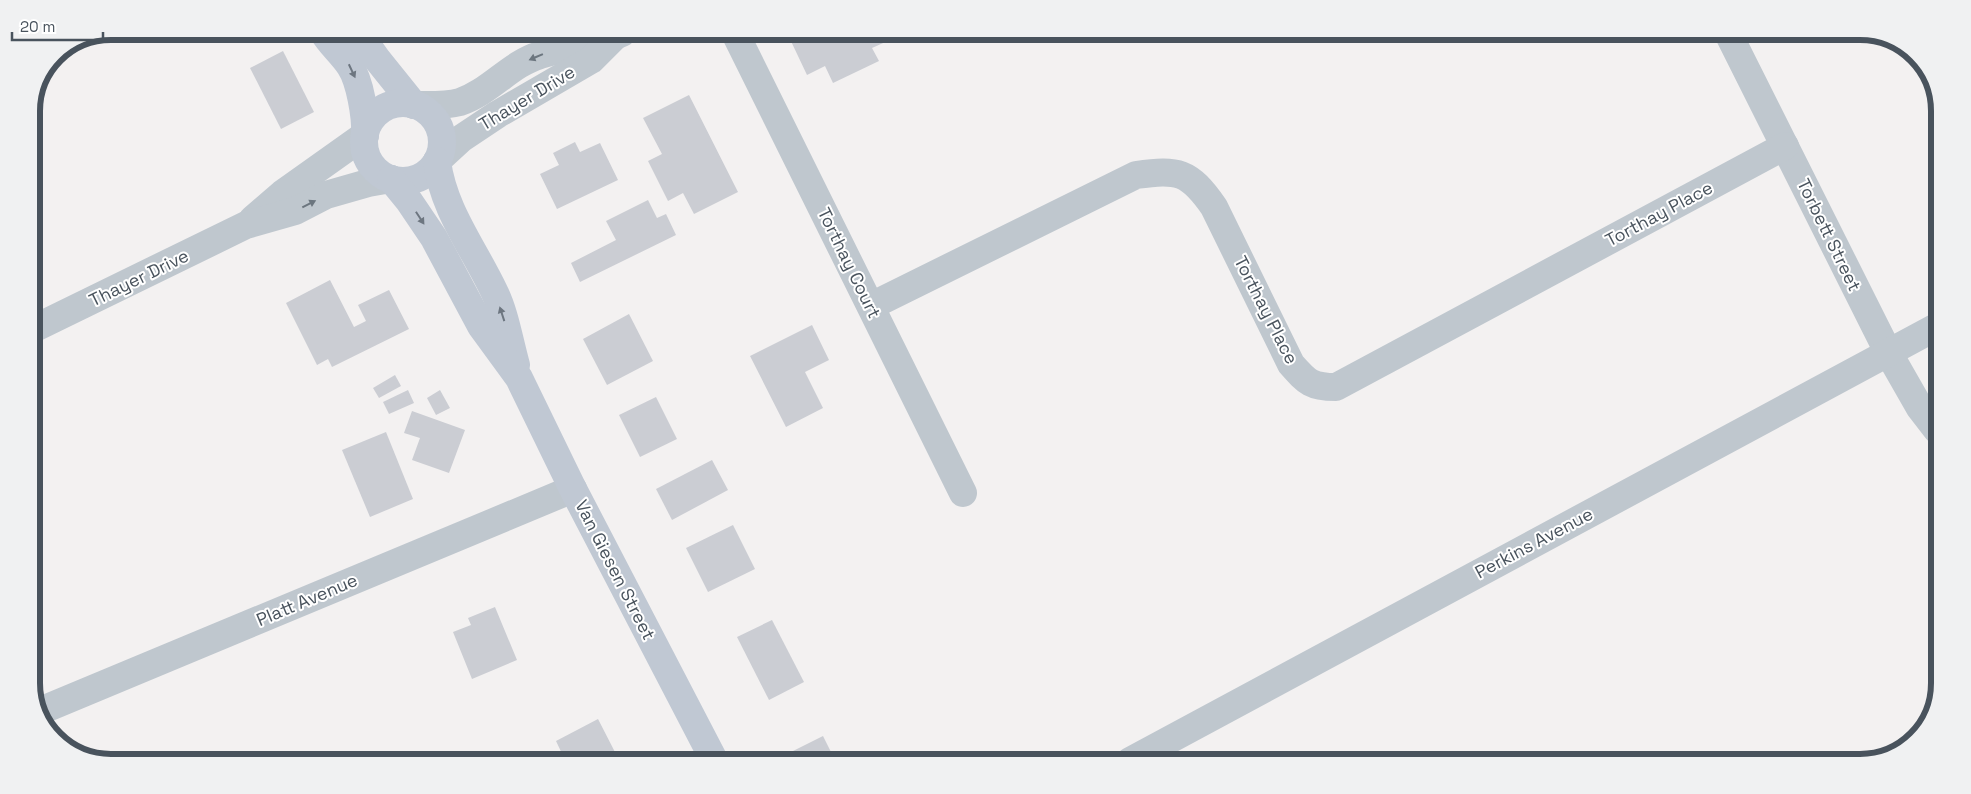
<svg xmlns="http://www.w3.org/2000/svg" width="1971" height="794" viewBox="0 0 1971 794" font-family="'Space Grotesk',sans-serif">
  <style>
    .building { fill: #cbcdd3 }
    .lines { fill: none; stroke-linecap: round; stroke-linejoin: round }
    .minor { stroke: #bfc7ce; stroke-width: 28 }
    .tertiary { stroke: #bfc7ce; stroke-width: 28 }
    .secondary { stroke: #c0c8d3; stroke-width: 28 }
    .oneway { fill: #6c767f }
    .oneway2 { fill: #6d7680 }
    .labels { text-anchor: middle; stroke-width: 4; stroke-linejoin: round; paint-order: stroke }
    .street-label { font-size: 18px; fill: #49535d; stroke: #fff }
    .rim { fill: none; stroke: #49535d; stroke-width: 6 }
  </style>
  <rect width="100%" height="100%" fill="#f3f1f1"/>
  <!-- building -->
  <g class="building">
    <polygon points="798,33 901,33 901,35 872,48 879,61 833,83 825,66 807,75 789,37"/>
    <polygon points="283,51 314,112 281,129 250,68"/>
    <polygon points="689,95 738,192 694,214 683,193 668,201 648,161 662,154 643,118"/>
    <polygon points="575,142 580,152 600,143 618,180 557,209 540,174 559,165 553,153"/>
    <polygon points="648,200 657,218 666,214 676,235 580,282 571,263 616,240 606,221"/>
    <polygon points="330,280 354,327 366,321 358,305 389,290 409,329 332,367 328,359 317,365 286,303"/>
    <polygon points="629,314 653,361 607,385 583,339"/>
    <polygon points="812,325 829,360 805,372 823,408 786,427 750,356"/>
    <polygon points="395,375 401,386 379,398 373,388"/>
    <polygon points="408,390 414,403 389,414 383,402"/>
    <polygon points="440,390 450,408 436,415 427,398"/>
    <polygon points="656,397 677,439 640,457 619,415"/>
    <polygon points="412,411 465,430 449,473 412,460 420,438 404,433"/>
    <polygon points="386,432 413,499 370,517 342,450"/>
    <polygon points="712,460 728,490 672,520 656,489"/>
    <polygon points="733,525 755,569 708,592 686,548"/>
    <polygon points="495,607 517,660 472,679 453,632 471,625 468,618"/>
    <polygon points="772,620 804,682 769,700 737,637"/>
    <polygon points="598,719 617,756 612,758 613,760 565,760 556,741"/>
    <polygon points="823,736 835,760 797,760 793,751"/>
  </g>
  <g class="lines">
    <!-- minor -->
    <g class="minor">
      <polyline points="735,33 963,493"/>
      <polyline points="1729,35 1888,352 1920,408 1937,430"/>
      <path d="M871,306l265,-131c42,-6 53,-4 78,32l77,157c16,18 20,23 45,23l449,-241"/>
      <polyline points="40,711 573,489"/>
      <polyline points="1130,761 1938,326"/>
    </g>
    <!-- tertiary -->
    <g class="tertiary">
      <path d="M414,105c16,0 31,1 46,-3 30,-10 50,-38 80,-47 27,-9 57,-11 82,-22"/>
      <polyline points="437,161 462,138 498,114 591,60 613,38"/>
      <polyline points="253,219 282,194 365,135"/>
      <polyline points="31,330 246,225 295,211 326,195 368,183 391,179"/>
    </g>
    <!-- secondary -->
    <g class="secondary">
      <path d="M323,32c7,12 19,22 27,34 10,15 16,51 15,69"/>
      <polyline points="358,32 377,59 414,105"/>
      <circle cx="403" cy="142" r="39"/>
      <path d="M437,161c6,48 36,86 57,130 11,22 15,49 22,74"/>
      <polyline points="391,179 409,201 434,238 481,326 519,378 573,489 714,760"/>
    </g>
  </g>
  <!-- one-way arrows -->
  <defs><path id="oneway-solid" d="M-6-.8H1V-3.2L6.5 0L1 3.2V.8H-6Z" transform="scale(1.25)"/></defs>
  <g class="oneway">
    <use href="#oneway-solid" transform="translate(536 57) rotate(157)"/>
    <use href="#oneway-solid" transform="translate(309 204) rotate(-27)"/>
  </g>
  <g class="oneway2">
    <use href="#oneway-solid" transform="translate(352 71) rotate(65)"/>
    <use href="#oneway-solid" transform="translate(420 218) rotate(57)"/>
    <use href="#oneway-solid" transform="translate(502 314) rotate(-108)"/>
  </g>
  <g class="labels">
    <!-- street labels -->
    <g class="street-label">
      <text transform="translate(527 98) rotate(-31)" y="6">Thayer Drive</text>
      <text transform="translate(1659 214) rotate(-28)" y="6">Torthay Place</text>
      <text transform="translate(1829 235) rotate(64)" y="6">Torbett Street</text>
      <text transform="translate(849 263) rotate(64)" y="6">Torthay Court</text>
      <text transform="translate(139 278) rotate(-26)" y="6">Thayer Drive</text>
      <text transform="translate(1266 310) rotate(63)" y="6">Torthay Place</text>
      <text transform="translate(1534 543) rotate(-28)" y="6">Perkins Avenue</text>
      <text transform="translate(615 570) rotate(63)" y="6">Van Giesen Street</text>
      <text transform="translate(307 600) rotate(-23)" y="6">Platt Avenue</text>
    </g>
  </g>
  <!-- crop -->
  <path d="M0 0H1971V794H0ZM111 40H1860A71 71 0 0 1 1931 111V683A71 71 0 0 1 1860 754H111A71 71 0 0 1 40 683V111A71 71 0 0 1 111 40Z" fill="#f0f1f2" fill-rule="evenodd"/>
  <path class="rim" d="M111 40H1860A71 71 0 0 1 1931 111V683A71 71 0 0 1 1860 754H111A71 71 0 0 1 40 683V111A71 71 0 0 1 111 40Z"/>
  <!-- scale -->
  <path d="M12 32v8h91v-8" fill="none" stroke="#49535d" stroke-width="2.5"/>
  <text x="20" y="32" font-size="15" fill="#49535d" stroke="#ffffff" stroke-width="4" paint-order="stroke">20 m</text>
</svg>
